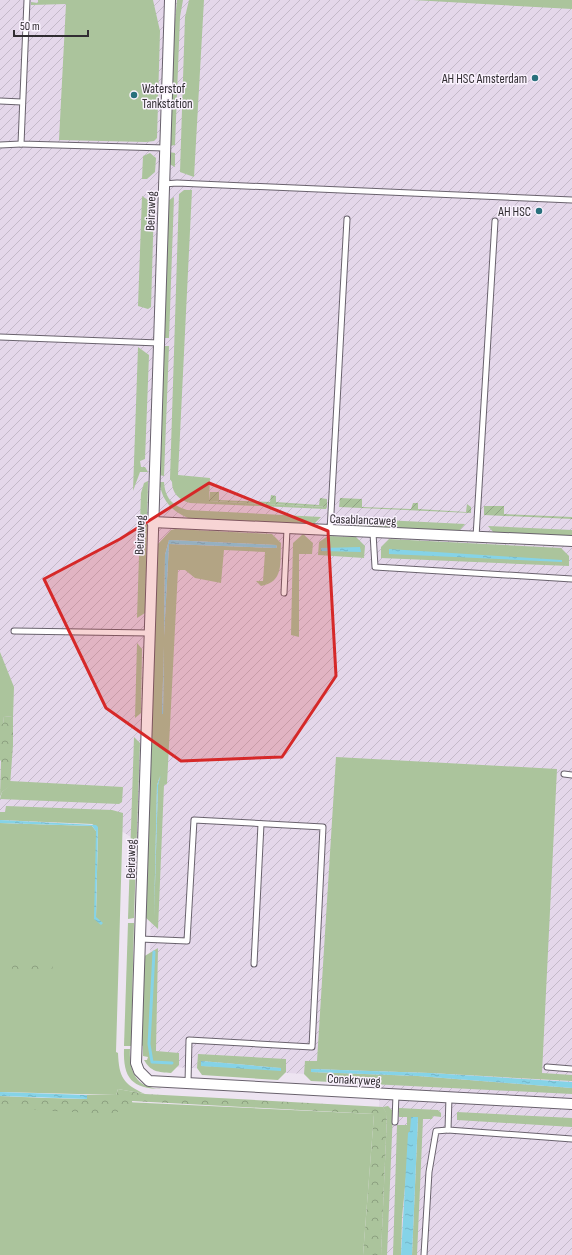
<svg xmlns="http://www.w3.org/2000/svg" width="572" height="1255" viewBox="0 0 572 1255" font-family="'Sofia Sans Condensed',sans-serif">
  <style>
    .industrial { fill: url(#industrial-furrows) }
    .grass { fill: #abc49c; fill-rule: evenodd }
    .forest { fill: url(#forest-crowns) }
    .garden { fill: url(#garden-furrows) }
    .water { fill: url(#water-ripples) }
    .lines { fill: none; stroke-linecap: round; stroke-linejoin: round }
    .stream { stroke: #85d3e7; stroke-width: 3 }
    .service-casing { stroke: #69626d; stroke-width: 7 }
    .minor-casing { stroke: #69626d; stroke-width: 12 }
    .service { stroke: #fff; stroke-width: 5 }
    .minor { stroke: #fff; stroke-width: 10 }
    .marked { fill: #d62828; fill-opacity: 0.2; stroke: #d62828; stroke-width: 3; stroke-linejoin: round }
    .poi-dot { fill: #28707c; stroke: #faf2fe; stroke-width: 1.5 }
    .labels { text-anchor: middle; stroke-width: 3; stroke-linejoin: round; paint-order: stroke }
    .poi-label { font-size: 13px; fill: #312d32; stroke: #faf2fe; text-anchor: end }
    .street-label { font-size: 13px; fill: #312d32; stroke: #faf2fe }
  </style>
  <defs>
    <pattern id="industrial-furrows" width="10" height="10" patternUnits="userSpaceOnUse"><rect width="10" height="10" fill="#e4d7ea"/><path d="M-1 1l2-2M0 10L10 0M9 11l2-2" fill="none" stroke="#c4b9c9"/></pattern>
    <pattern id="forest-crowns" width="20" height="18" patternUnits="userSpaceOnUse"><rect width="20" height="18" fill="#abc49c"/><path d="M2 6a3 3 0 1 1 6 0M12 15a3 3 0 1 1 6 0" fill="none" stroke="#8ca080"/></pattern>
    <pattern id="garden-furrows" width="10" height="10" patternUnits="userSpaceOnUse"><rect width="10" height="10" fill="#abc49c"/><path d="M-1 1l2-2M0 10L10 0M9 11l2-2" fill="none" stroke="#8ca080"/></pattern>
    <pattern id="water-ripples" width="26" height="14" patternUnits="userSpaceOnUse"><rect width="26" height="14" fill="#85d3e7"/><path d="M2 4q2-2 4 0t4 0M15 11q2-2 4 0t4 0" fill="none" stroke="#73b5c7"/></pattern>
  </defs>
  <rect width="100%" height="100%" fill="#ede4f1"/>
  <!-- industrial -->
  <polygon class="industrial" points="0,0 572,0 572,1255 369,1255 381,1078 154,1066 148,1057 152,856 142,844 107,822 0,823"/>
  <!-- grass -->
  <g class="grass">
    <polygon points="38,0 153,0 160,31 157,138 154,141 146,142 59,140 66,4 31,5 31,2 38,3"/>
    <polygon points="177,0 183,0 180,17 175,145 170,146 172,51"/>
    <polygon points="189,0 204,0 194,177 180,172 185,17"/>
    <polygon points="413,0 572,0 572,9"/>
    <polygon points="169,152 175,153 175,167 169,164"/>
    <polygon points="150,153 156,158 155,172 147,179 142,179 143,156"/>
    <path d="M184,190h8l-14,285 32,3 -1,23 118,6 -1,2 -136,-6c-11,-3 -18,-10 -18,-21l-2,-3 9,-285z"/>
    <polygon points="142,196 154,204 151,307 148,309 138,306"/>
    <polygon points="174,197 169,338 164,338 168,201"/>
    <polygon points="162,346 169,346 164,476 159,475"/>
    <polygon points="138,347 149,355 145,459 140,461 141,467 145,467 148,472 140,472 133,491"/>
    <polygon points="148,481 145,613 137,618 141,493 144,483"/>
    <path d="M159,482h5c1,16 8,23 23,28l134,7 -7,7 -126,-6c-18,-8 -25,-17 -29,-36z"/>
    <polygon points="343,518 465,524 458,532 350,526"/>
    <polygon points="488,526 572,530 572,537 494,533"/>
    <path d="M175,529l97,5 9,9c-1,20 3,39 -20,43l-5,-5h7l2,-29 -41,-2 -3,33 -26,-5 -10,-8h-7l-11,214 -3,1 -6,144 -13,-12 13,-373 13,-14zM169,540l107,5 1,2 -1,1 -107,-4 -5,93 1,-82zM164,646v1l-1,67h-1zM160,776l-2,9 -4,133 3,-133z"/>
    <polygon points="303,534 313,543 312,554 299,554 299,637 291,635 293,543"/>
    <polygon points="328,536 356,537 365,546 364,558 318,555 319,542"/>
    <polygon points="389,539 561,548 569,556 569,566 381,558 381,547"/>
    <polygon points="137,643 142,649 141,713 135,718"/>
    <polygon points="0,652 14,687 13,717 4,716 3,725 0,724"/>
    <polygon points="134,737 140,743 134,918 128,919"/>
    <polygon points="336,757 557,769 542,1073 572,1075 572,1081 430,1073 311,1069 311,1072 418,1076 572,1088 572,1094 311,1081 304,1074 305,1061 317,1061"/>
    <polygon points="10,781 123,787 122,802 119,804 0,799 2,792 9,786"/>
    <path d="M6,806l106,4 11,3 -7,239 2,1c1,24 5,31 27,41l-27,-5 -2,6 -116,-3v-269l92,3 4,5v86l2,-89 -6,-4 -92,-4v-8h5z"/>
    <polygon points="128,923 134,923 131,1046 124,1046"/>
    <path d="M158,948l-2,103 23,2v12l-8,8c-13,-1 -20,-1 -27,-13h3l1,-3 -5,-1v-10l-3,-2 3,-87z"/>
    <path d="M124,1049h6c-1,15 3,34 20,38 4,2 9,1 12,2 -30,0 -39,-11 -38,-40z"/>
    <path d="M198,1054l88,5v13l-8,8 -76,-5 -5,-7zM201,1061l80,7 -80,-2z"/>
    <polygon points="0,1096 374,1114 363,1255 0,1255"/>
    <polygon points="388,1106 393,1111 387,1255 381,1255 387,1115 383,1107"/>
    <polygon points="399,1108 438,1110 441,1113 441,1117 433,1116 432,1119 423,1119 417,1255 412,1255 418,1118 412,1117 402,1217 401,1255 393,1255 397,1125 407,1125 407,1117 399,1117"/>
    <polygon points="457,1112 572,1118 572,1127 457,1120"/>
  </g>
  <!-- forest -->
  <g class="forest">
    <polygon points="4,716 13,717 13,745 10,786 2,792 0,797 1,761 0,760 0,724 3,724"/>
    <polygon points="13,964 53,964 52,972 11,972"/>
    <polygon points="118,1089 145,1094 383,1107 387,1114 381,1255 363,1255 374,1114 132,1101 133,1108 109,1114 0,1108 0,1097 87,1099 87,1095 116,1095"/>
  </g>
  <!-- garden -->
  <g class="garden">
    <polygon points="210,492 219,492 219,500 270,502 271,495 276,496 276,502 319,505 320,498 327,499 327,507 209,501"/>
    <polygon points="340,498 362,499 362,507 411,509 413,503 418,503 418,509 466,512 467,504 471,507 471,513 339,507"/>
    <polygon points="484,506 504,506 504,514 572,517 572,519 484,515"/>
  </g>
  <!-- water -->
  <g class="water">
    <polygon points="169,540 276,545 277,547 276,548 169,544 164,637 165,555"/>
    <polygon points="360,547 361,552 321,551 321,548"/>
    <polygon points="389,549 562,560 562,562 389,554"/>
    <polygon points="164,646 164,647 163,714 162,714"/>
    <polygon points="161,775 158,785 154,918 157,785"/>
    <polygon points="0,820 96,825 98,827 96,917 103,923 101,925 94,919 96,831 92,826 0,823"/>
    <polygon points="201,1061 281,1068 281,1071 201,1066"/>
    <polygon points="311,1069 430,1073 572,1082 572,1088 418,1076 311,1072"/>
    <polygon points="0,1092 87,1095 87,1099 0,1096"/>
    <polygon points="411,1117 418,1117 412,1255 401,1255 408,1133 410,1131"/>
  </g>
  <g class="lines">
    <!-- stream -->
    <polyline class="stream" points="154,952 149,1044 152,1062 172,1063"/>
    <defs>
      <g id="service">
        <polyline points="27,0 21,144 165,148"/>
        <polyline points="0,101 22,102"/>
        <polyline points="0,145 21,144"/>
        <polyline points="164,184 177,183 572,200"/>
        <polyline points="0,337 159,343"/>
        <polyline points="330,531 347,219"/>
        <polyline points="373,533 375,567 572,579"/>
        <polyline points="476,537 495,221"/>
        <polyline points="284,593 287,529"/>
        <polyline points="14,631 149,633"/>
        <polyline points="564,774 572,775"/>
        <polyline points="140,939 187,941 194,820 323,827 312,1047 189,1040 188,1083"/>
        <polyline points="254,964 261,824"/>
        <polyline points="547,1067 572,1069"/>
        <polyline points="449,1097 448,1130 572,1139"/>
        <polyline points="395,1122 396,1094"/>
        <polyline points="424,1255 429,1172 436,1131 448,1130"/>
      </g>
      <g id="minor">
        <polyline points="170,0 136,1063 139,1071 149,1081 572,1104"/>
        <polyline points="152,522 572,541"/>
      </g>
    </defs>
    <!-- service casing -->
    <use href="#service" class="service-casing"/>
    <!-- minor casing -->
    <use href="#minor" class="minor-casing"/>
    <!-- service -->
    <use href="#service" class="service"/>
    <!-- minor -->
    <use href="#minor" class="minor"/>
  </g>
  <!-- marked area -->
  <path class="marked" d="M209,483l119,48 8,145 -54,81 -101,4 -75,-53 -62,-129 76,-40z"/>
  <!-- markers -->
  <g class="poi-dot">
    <circle cx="535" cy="78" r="4"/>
    <circle cx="134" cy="95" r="4"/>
    <circle cx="539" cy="211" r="4"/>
  </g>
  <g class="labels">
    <!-- poi labels -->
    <g class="poi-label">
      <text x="527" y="83">AH HSC Amsterdam</text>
      <text x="142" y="93" text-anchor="start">Waterstof<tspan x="142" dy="15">Tankstation</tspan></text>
      <text x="531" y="216">AH HSC</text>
    </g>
    <!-- street labels -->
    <g class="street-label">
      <text transform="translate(150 211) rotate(-88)" y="5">Beiraweg</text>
      <text transform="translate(363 519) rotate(2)" y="5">Casablancaweg</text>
      <text transform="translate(139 535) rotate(-88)" y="5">Beiraweg</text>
      <text transform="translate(130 859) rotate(-89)" y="5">Beiraweg</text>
      <text transform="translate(354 1079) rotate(3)" y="5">Conakryweg</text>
    </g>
  </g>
  <!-- scale -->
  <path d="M14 30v6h74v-6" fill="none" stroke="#312d32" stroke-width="2"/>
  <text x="20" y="30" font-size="12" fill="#312d32" stroke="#faf2fe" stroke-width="3" paint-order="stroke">50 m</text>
</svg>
